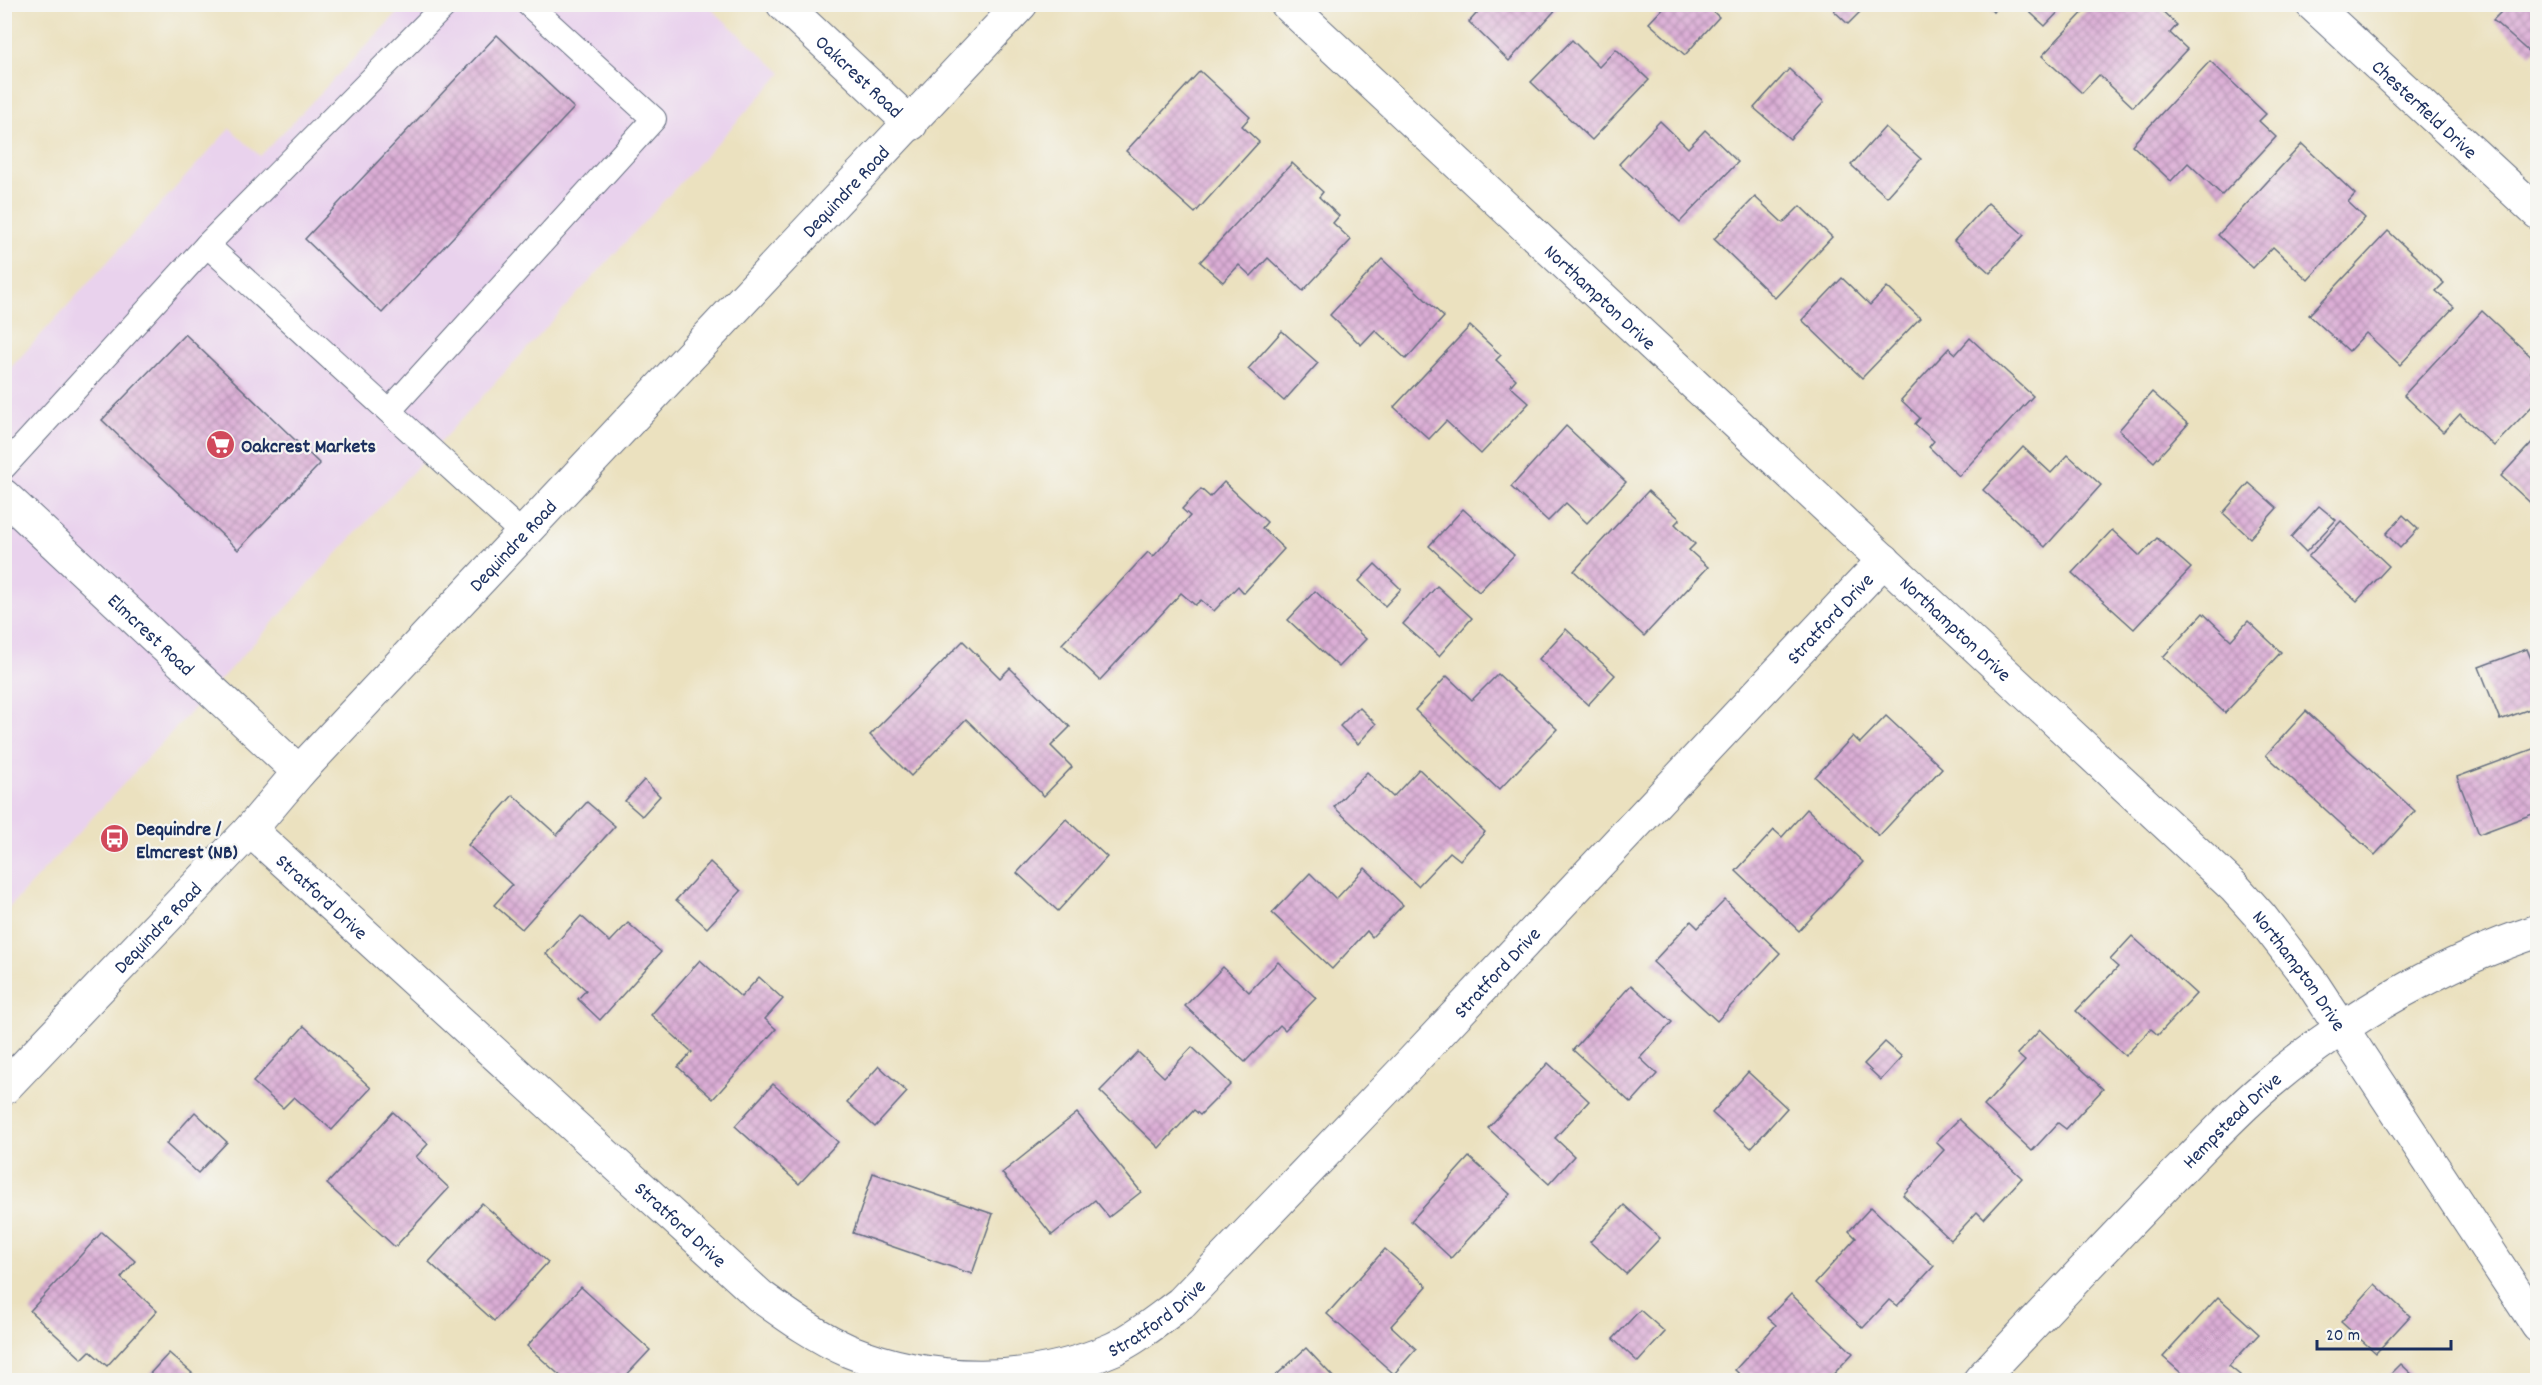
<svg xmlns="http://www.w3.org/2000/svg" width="2542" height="1385" viewBox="0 0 2542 1385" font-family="Dekko,sans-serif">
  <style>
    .built { fill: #e9d2ed }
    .building { fill: url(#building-cross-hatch) }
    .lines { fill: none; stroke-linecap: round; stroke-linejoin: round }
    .service-casing { stroke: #646d80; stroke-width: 26 }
    .minor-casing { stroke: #646d80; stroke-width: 35 }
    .secondary-casing { stroke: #646d80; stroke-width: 35 }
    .service { stroke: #fff; stroke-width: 24 }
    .minor { stroke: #fff; stroke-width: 33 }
    .secondary { stroke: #fff; stroke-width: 33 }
    .labels { text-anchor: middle; stroke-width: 4.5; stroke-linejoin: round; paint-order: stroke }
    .street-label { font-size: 20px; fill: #1b2f5e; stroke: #f6f6f2 }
    .poi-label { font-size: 20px; font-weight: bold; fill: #1b2f5e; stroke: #f6f6f2; text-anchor: start }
  </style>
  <defs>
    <pattern id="building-cross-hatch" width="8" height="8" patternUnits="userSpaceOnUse" patternTransform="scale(1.5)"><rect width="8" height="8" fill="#dcaed6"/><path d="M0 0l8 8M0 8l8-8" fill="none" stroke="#b28eb1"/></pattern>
  </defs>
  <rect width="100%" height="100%" fill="#f6f6f2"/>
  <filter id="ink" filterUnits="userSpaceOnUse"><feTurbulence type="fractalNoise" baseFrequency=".0167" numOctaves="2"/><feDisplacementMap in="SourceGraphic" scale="12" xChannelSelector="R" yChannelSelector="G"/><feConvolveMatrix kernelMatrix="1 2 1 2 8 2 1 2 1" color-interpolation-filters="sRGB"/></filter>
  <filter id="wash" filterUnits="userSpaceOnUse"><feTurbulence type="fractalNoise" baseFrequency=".008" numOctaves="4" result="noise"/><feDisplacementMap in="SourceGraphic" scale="24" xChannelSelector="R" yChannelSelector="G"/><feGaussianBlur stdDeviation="1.35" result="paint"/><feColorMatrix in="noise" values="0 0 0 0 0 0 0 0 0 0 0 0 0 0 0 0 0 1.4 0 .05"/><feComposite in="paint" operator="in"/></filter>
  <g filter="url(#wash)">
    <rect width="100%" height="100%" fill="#ebe1bf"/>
    <!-- built -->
    <polygon class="built" points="405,5 707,5 782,73 5,912 4,375 230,128 260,156"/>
    <g id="blocks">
      <!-- building -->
      <g class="building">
        <polygon points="1467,4 1561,4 1509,61 1469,22 1477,13"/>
        <polygon points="1840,4 1863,4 1865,7 1848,24 1834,11"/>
        <polygon points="1986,4 2000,4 1993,12"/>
        <polygon points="2091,4 2155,4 2177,25 2170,33 2187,49 2133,107 2099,75 2082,93 2042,56"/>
        <polygon points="2492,4 2538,4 2538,47 2531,54 2493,20 2501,12"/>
        <polygon points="1666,5 1706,5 1719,17 1685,55 1649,23"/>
        <polygon points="2022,5 2065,5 2045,26"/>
        <polygon points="497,35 574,108 382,313 305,239"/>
        <polygon points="1572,40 1599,67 1616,49 1649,80 1592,140 1531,82"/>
        <polygon points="2210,61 2266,114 2259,121 2276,137 2222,195 2188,163 2171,181 2132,145"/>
        <polygon points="1789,69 1824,102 1790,139 1754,108"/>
        <polygon points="1200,71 1250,117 1242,126 1259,142 1195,213 1126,151"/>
        <polygon points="1660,121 1688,148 1705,130 1738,162 1680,222 1619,164"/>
        <polygon points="1885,127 1921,159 1887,197 1851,165"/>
        <polygon points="2302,144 2355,194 2348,202 2365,218 2308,280 2273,247 2253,268 2218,235"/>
        <polygon points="1292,163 1323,192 1319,197 1339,216 1333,223 1351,240 1303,291 1268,258 1251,276 1239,265 1223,282 1200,262"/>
        <polygon points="1755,197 1783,223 1800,206 1832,237 1775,298 1714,239"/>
        <polygon points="1988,203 2024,235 1990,273 1954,241"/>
        <polygon points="2388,231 2444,283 2436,291 2454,307 2400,365 2366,333 2349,351 2309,315"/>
        <polygon points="1382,259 1444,317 1406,359 1375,330 1361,345 1330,315"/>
        <polygon points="1842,278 1870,305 1887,287 1920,318 1862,378 1802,320"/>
        <polygon points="2482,311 2538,363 2531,372 2538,378 2538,400 2494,446 2460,414 2443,432 2404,395"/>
        <polygon points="1470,326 1501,355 1496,360 1516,379 1510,386 1529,403 1481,454 1446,421 1429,439 1394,407"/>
        <polygon points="1282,331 1318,363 1284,401 1248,369"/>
        <polygon points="185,334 320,464 238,550 102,420"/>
        <polygon points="1970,338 2033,396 1959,476 1929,447 1934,441 1915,424 1920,418 1901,400 1949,348 1956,354"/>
        <polygon points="2152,392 2188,424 2154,462 2119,430"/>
        <polygon points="1566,426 1626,482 1587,523 1566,503 1548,521 1511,487"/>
        <polygon points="2538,436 2538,504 2535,507 2501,476"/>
        <polygon points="2023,447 2051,473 2068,455 2101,485 2045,547 1983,490"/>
        <polygon points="1224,482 1267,522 1262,528 1284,549 1244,593 1238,586 1214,611 1201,600 1195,605 1181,593 1100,680 1062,644 1148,552 1153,557 1190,516 1182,509 1201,489 1210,497"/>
        <polygon points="2249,483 2277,508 2250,538 2223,513"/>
        <polygon points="1648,491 1680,519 1675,524 1695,544 1689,550 1708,567 1644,636 1574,571"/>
        <polygon points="2319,506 2336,520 2306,552 2291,537"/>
        <polygon points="1463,509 1514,555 1479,592 1429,546"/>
        <polygon points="2403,515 2418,529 2400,548 2386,534"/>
        <polygon points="2341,521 2389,566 2357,601 2308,557"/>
        <polygon points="2112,530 2140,556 2157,538 2191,568 2134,629 2072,573"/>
        <polygon points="1375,564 1401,589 1385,606 1359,581"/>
        <polygon points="1437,586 1472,618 1439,656 1403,624"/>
        <polygon points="1315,591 1366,639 1339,667 1288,620"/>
        <polygon points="2203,613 2231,640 2248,621 2281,652 2225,713 2163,657"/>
        <polygon points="1566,629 1615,675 1588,705 1539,659"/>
        <polygon points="963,641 1000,678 1010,668 1070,727 1051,746 1072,767 1044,796 966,719 911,776 870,735"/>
        <polygon points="2527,649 2538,676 2538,706 2500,720 2479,667"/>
        <polygon points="1498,674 1557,729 1499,790 1415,710 1447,676 1472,700"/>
        <polygon points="1359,707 1376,724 1358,744 1340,726"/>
        <polygon points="2306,711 2415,811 2375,855 2266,755"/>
        <polygon points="1886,716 1942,768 1879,836 1815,777 1853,736 1860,743"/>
        <polygon points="2538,747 2538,812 2479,834 2457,777"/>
        <polygon points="1419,769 1485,832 1460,860 1450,852 1418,886 1334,807 1367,772 1393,797"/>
        <polygon points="644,780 660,796 642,816 625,801"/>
        <polygon points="513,795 557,835 587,802 615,826 522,929 494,905 512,885 468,845"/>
        <polygon points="1807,809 1863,862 1799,931 1736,871 1774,830 1782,837"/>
        <polygon points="1066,819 1107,857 1058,911 1017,873"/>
        <polygon points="710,862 741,891 707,928 676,900"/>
        <polygon points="1365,868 1403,905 1372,937 1367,931 1332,969 1272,913 1310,873 1336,899"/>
        <polygon points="1725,900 1780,953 1717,1021 1653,962 1691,921 1698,928"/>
        <polygon points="581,916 610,942 628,923 661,952 600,1020 578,999 586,990 546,954"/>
        <polygon points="2132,936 2196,994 2158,1035 2151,1029 2125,1056 2076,1011 2118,967 2110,960"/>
        <polygon points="700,960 741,997 759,977 783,999 765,1019 776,1029 713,1099 678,1067 692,1052 651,1015"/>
        <polygon points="1278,962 1316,998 1285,1030 1280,1025 1245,1062 1185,1006 1223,967 1249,992"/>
        <polygon points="1631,985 1672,1022 1640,1058 1657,1074 1631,1103 1573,1050"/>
        <polygon points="304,1026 371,1088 332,1130 294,1097 283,1108 253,1082"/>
        <polygon points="2040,1030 2103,1089 2066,1129 2058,1123 2032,1151 1984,1106 2025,1061 2017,1054"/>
        <polygon points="1885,1042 1902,1057 1881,1080 1864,1064"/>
        <polygon points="1192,1047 1231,1084 1200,1115 1194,1110 1159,1148 1100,1091 1138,1052 1164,1077"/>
        <polygon points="1548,1063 1589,1101 1555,1138 1574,1156 1549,1184 1488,1128"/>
        <polygon points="879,1066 907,1092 875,1127 847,1102"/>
        <polygon points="1748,1072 1787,1108 1751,1148 1712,1113"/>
        <polygon points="773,1084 838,1142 799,1184 735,1126"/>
        <polygon points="195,1112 227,1142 198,1173 166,1144"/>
        <polygon points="393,1112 428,1144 416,1157 449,1188 395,1247 327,1184"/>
        <polygon points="1077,1113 1141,1192 1109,1217 1095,1200 1052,1235 1002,1173"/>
        <polygon points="1959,1119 2022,1178 1984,1219 1977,1212 1951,1240 1903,1195 1944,1150 1936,1142"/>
        <polygon points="1469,1157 1510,1194 1451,1258 1411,1221"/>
        <polygon points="873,1173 993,1214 972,1274 853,1233"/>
        <polygon points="482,1203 548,1262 494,1321 429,1262"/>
        <polygon points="1624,1205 1660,1238 1626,1274 1590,1242"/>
        <polygon points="1871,1207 1934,1266 1897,1306 1889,1300 1863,1328 1815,1283 1856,1238 1849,1231"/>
        <polygon points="102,1232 135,1261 121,1278 157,1311 107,1366 90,1351 82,1359 30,1311"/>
        <polygon points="1385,1249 1427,1286 1391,1326 1416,1349 1394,1374 1327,1314"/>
        <polygon points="2375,1284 2410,1316 2376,1353 2341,1322"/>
        <polygon points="581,1287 650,1350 622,1380 565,1380 527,1346"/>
        <polygon points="1791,1294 1853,1353 1828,1380 1746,1380 1735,1370 1776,1325 1768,1318"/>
        <polygon points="2218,1297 2259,1334 2229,1366 2246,1380 2189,1380 2163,1357"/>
        <polygon points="1640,1310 1665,1332 1638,1362 1613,1339"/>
        <polygon points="1306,1348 1336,1380 1271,1380"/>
        <polygon points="169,1353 200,1380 144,1380"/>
        <polygon points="2401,1364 2418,1380 2385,1380"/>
        <polygon points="683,1373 694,1380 678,1380"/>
      </g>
    </g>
  </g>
  <g filter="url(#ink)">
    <use href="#blocks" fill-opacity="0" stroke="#646d80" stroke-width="1.5"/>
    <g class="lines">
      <defs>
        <g id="service">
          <polyline points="207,245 446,4"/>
          <polyline points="389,411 654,119 528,4"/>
          <polyline points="4,467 207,245 524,535"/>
        </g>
        <g id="minor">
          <path id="s1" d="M783,4l128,120"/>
          <path id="s2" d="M1287,4l948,884 26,29 51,66 226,343"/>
          <path id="s3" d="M2312,4l226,209"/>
          <path id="s4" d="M4,496l295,276"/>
          <path id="s5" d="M250,830l510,466c28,20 57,41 89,55 84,34 181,34 264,-2 25,-12 46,-30 68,-46l227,-237 476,-506"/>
          <path id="s6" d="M1980,1380c64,-68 128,-136 193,-203 33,-33 65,-69 101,-98 74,-62 172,-118 264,-148"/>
        </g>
        <g id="secondary">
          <path id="s7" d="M4,1088l246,-258 49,-58 722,-768"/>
        </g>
      </defs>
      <!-- service casing -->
      <use href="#service" class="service-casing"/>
      <!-- minor casing -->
      <use href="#minor" class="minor-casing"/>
      <!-- secondary casing -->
      <use href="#secondary" class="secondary-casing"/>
      <!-- service -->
      <use href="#service" class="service"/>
      <!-- minor -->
      <use href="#minor" class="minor"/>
      <!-- secondary -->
      <use href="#secondary" class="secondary"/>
    </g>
  </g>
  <!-- icons -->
  <defs>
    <symbol id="supermarket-disc" viewBox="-11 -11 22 22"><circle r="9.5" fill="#d1495b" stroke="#f6f6f2"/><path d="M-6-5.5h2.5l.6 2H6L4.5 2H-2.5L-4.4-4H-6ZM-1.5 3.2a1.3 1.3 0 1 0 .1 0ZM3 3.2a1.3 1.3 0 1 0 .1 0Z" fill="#fff"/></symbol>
    <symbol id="bus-disc" viewBox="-11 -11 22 22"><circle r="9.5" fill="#d1495b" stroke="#f6f6f2"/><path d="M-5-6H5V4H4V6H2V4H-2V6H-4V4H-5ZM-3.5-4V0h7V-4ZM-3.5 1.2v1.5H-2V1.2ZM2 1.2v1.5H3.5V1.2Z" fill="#fff"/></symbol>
  </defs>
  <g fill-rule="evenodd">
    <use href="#supermarket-disc" x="204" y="428" width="33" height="33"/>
    <use href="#bus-disc" x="98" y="822" width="33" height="33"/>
  </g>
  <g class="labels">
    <!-- street labels -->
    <g class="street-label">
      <text dy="7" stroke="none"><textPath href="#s1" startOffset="105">Oakcrest Road</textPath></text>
      <text dy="7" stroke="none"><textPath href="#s3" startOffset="154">Chesterfield Drive</textPath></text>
      <text dy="7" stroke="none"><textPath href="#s7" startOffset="1230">Dequindre Road</textPath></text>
      <text dy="7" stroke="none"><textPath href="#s2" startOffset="429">Northampton Drive</textPath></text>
      <text dy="7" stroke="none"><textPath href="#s7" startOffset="744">Dequindre Road</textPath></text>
      <text dy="7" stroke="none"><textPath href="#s5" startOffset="2092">Stratford Drive</textPath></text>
      <text dy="7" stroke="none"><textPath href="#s2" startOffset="915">Northampton Drive</textPath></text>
      <text dy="7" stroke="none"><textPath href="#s4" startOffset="202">Elmcrest Road</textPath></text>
      <text dy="7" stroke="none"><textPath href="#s5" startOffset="98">Stratford Drive</textPath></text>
      <text dy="7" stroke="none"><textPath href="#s7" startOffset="222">Dequindre Road</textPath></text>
      <text dy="7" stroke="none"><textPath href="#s5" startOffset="1606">Stratford Drive</textPath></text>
      <text dy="7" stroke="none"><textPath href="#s2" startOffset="1401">Northampton Drive</textPath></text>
      <text dy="7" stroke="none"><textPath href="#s6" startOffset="362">Hempstead Drive</textPath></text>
      <text dy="7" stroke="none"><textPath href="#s5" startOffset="584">Stratford Drive</textPath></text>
      <text dy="7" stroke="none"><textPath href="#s5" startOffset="1120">Stratford Drive</textPath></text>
    </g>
    <!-- poi labels -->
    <g class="poi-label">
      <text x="241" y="452">Oakcrest Markets</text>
      <text x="136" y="835">Dequindre /<tspan x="136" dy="23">Elmcrest (NB)</tspan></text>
    </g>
  </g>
  <!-- margin -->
  <rect width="2542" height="1385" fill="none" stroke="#f6f6f2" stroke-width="24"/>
  <!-- scale -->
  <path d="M2317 1340v9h134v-9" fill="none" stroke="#1b2f5e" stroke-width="3"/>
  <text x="2326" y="1340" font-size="18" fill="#1b2f5e" stroke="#f6f6f2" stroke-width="4.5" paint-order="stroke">20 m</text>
</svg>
